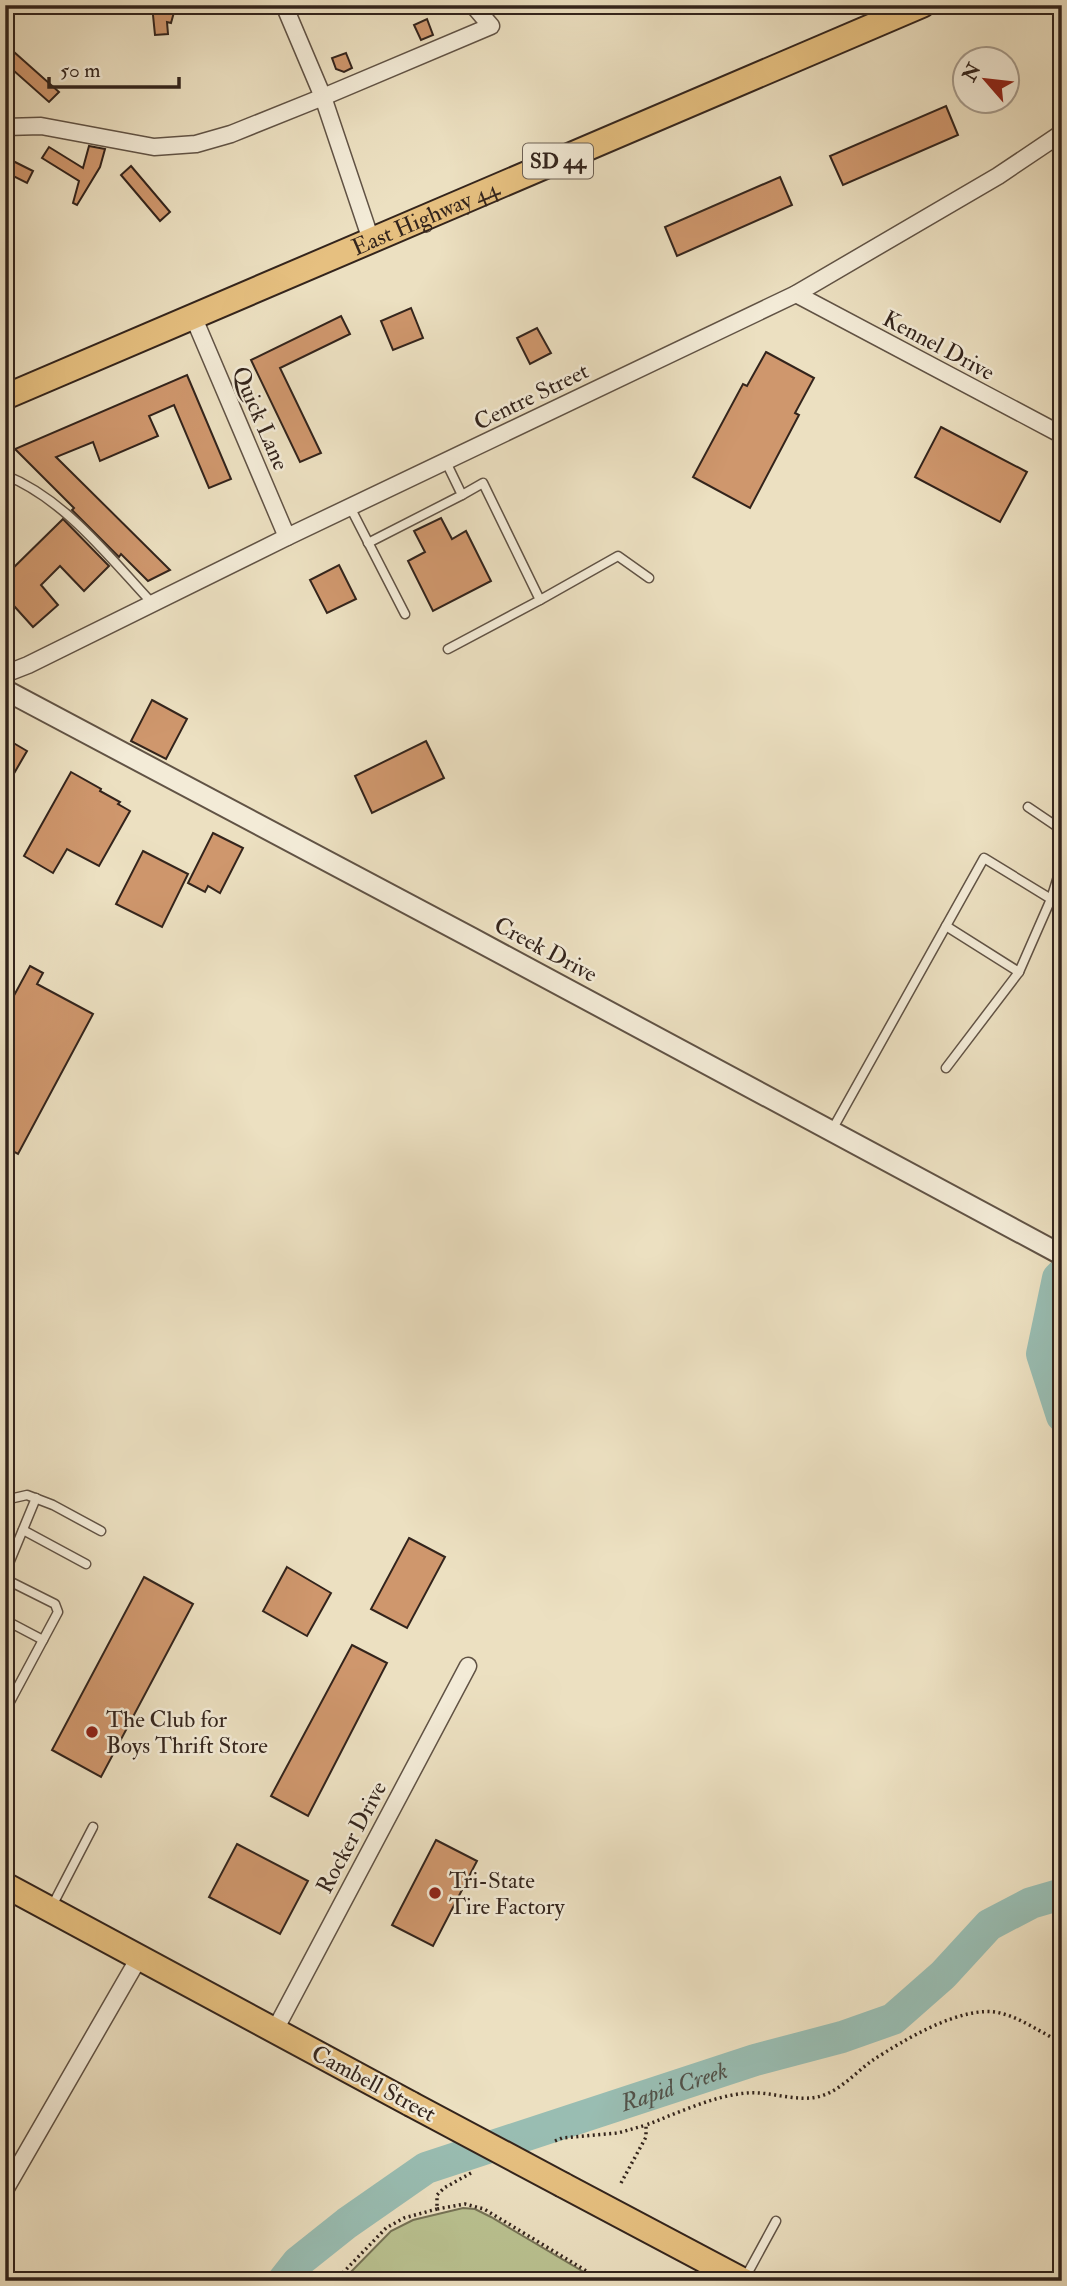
<svg xmlns="http://www.w3.org/2000/svg" width="1067" height="2286" viewBox="0 0 1067 2286" font-family="'IM FELL Double Pica',serif">
  <style>
    .green { fill: #bac291; stroke: #767356; stroke-width: 2 }
    .lines { fill: none; stroke-linecap: round; stroke-linejoin: round }
    .river { stroke: #99bdb2; stroke-width: 32 }
    .building { fill: #cf976d; stroke: #33241c; stroke-width: 2 }
    .service-casing { stroke: #615345; stroke-width: 11 }
    .minor-casing { stroke: #615345; stroke-width: 19 }
    .tertiary-casing { stroke: #615345; stroke-width: 23 }
    .primary-casing { stroke: #33241c; stroke-width: 28 }
    .path { stroke: #33241c; stroke-width: 3.5; stroke-dasharray: 2 3.5; stroke-linecap: butt }
    .service { stroke: #f3ebd7; stroke-width: 8 }
    .minor { stroke: #f3ebd7; stroke-width: 16 }
    .tertiary { stroke: #f3ebd7; stroke-width: 19 }
    .primary { stroke: #e6c080; stroke-width: 24 }
    .primary-bridge-casing { stroke: #33241c; stroke-width: 28; stroke-linecap: butt }
    .primary-bridge { stroke: #e6c080; stroke-width: 24 }
    .poi-dot { fill: #8f2418; stroke: #f3ebd7; stroke-width: 2.5 }
    .labels { text-anchor: middle; stroke-width: 5; stroke-linejoin: round; paint-order: stroke }
    .shield { fill: #f3ebd7; stroke: #6d6054; stroke-width: 2 }
    .shield-label { font-size: 21px; font-weight: bold; fill: #33241c }
    .street-label { font-size: 23px; fill: #33241c; stroke: #f3ebd7 }
    .poi-label { font-size: 23px; fill: #33241c; stroke: #f3ebd7; text-anchor: start }
    .water-label { font-size: 24px; font-style: italic; fill: #525249; stroke: #f3ebd7 }
  </style>
  <rect width="100%" height="100%" fill="#ece0c1"/>
  <filter id="stains"><feTurbulence type="fractalNoise" baseFrequency=".00286" numOctaves="4"/><feColorMatrix values="0 0 0 0 .2 0 0 0 0 .09 0 0 0 0 .02 0 0 0 .5 -.17"/></filter>
  <radialGradient id="worn" r=".72"><stop offset=".6" stop-color="#630" stop-opacity="0"/><stop offset="1" stop-color="#630" stop-opacity=".3"/></radialGradient>
  <!-- green -->
  <polygon class="green" points="463,2208 475,2209 491,2217 599,2281 342,2281 391,2231 413,2220"/>
  <g class="lines">
    <!-- river -->
    <g class="river">
      <polyline points="1062,1274 1058,1278 1042,1354 1062,1416"/>
      <path id="s1" d="M283,2281l15,-19 49,-39 79,-55 329,-108 87,-23 51,-18 50,-44 46,-50 42,-22 31,-9"/>
    </g>
  </g>
  <!-- building -->
  <g class="building">
    <polygon points="152,5 176,5 171,23 167,22 168,34 155,35"/>
    <polygon points="427,19 433,35 421,40 414,25"/>
    <polygon points="14,52 59,92 49,102 5,63"/>
    <polygon points="346,53 352,68 344,72 336,69 332,58"/>
    <polygon points="946,106 958,135 843,185 830,156"/>
    <polygon points="89,146 105,149 100,167 77,205 73,203 79,181 42,158 49,147 83,168"/>
    <polygon points="5,157 33,171 27,183 5,172"/>
    <polygon points="131,166 170,212 160,221 121,175"/>
    <polygon points="780,177 792,205 677,256 665,227"/>
    <polygon points="411,308 423,338 393,350 381,321"/>
    <polygon points="341,316 350,334 280,368 321,453 300,462 251,360"/>
    <polygon points="537,328 551,353 530,364 517,338"/>
    <polygon points="766,352 814,378 795,413 799,415 750,508 693,477 743,384 747,386"/>
    <polygon points="187,375 231,479 209,488 174,405 149,416 158,436 100,461 93,442 56,457 170,570 148,581 121,554 119,557 72,510 74,508 15,449"/>
    <polygon points="941,427 1027,472 1000,522 915,477"/>
    <polygon points="441,518 452,539 466,531 491,581 433,611 408,561 425,552 414,531"/>
    <polygon points="63,519 109,566 84,591 60,566 41,585 58,605 33,627 5,596 5,576"/>
    <polygon points="339,565 356,599 327,613 310,580"/>
    <polygon points="152,700 187,719 166,759 131,741"/>
    <polygon points="5,738 27,751 5,789"/>
    <polygon points="426,741 444,778 372,813 355,776"/>
    <polygon points="71,772 101,789 100,791 120,802 118,804 130,811 99,866 67,849 53,873 24,856"/>
    <polygon points="213,833 243,848 220,893 208,886 205,892 188,883"/>
    <polygon points="143,851 188,874 162,927 116,904"/>
    <polygon points="30,966 43,973 37,984 93,1014 18,1154 5,1147 5,1012"/>
    <polygon points="409,1538 445,1557 407,1628 371,1609"/>
    <polygon points="287,1567 331,1593 307,1636 263,1611"/>
    <polygon points="144,1577 193,1604 101,1777 52,1750"/>
    <polygon points="352,1645 387,1663 308,1816 271,1796"/>
    <polygon points="436,1840 477,1861 433,1946 392,1925"/>
    <polygon points="237,1844 308,1881 280,1934 209,1897"/>
  </g>
  <g class="lines">
    <defs>
      <g id="service">
        <path d="M5,475c60,24 104,82 147,128"/>
        <polyline points="350,507 405,614"/>
        <polyline points="368,543 462,495 446,462"/>
        <polyline points="540,600 618,556 649,578"/>
        <polyline points="448,649 540,600 483,483 462,495"/>
        <polyline points="1028,807 1062,830"/>
        <polyline points="946,926 1019,972"/>
        <polyline points="946,1068 1019,972 1051,899 1062,864"/>
        <polyline points="832,1130 984,858 1051,899"/>
        <polyline points="5,1500 27,1495 53,1505 101,1531"/>
        <polyline points="23,1530 86,1564"/>
        <polyline points="5,1573 36,1498"/>
        <polyline points="5,1579 55,1604 58,1612 5,1711"/>
        <polyline points="5,1620 43,1640"/>
        <polyline points="52,1906 93,1827"/>
        <polyline points="745,2278 776,2221"/>
      </g>
      <g id="minor">
        <polyline points="284,5 323,97 371,240"/>
        <polyline points="874,5 882,22"/>
        <polyline points="5,127 41,126 154,147 196,144 231,134 323,97 491,26 473,5"/>
        <polyline points="796,294 1062,435"/>
        <polyline points="193,316 287,537"/>
        <polyline points="5,674 28,665 287,537 796,294 998,176 1062,133"/>
        <polyline points="275,2030 468,1666"/>
        <polyline points="5,2190 140,1956"/>
      </g>
      <polyline id="tertiary" points="5,690 472,938 1062,1255"/>
      <g id="primary">
        <path id="s2" d="M5,397l917,-392"/>
        <polyline points="5,1885 411,2104"/>
        <polyline points="563,2185 744,2281"/>
      </g>
    </defs>
    <!-- service casing -->
    <use href="#service" class="service-casing"/>
    <!-- minor casing -->
    <use href="#minor" class="minor-casing"/>
    <!-- tertiary casing -->
    <use href="#tertiary" class="tertiary-casing"/>
    <!-- primary casing -->
    <use href="#primary" class="primary-casing"/>
    <!-- path -->
    <g class="path">
      <polyline points="555,2141 562,2138 618,2133 646,2125"/>
      <polyline points="471,2173 444,2188 437,2195 437,2209 465,2204 484,2209 603,2281"/>
      <path d="M621,2183l25,-46v-12c32,-12 66,-29 101,-32 24,-2 50,10 74,3 20,-6 35,-24 52,-36 31,-20 90,-56 127,-47 21,5 42,20 62,30"/>
      <polyline points="335,2281 386,2228 404,2218 437,2209"/>
    </g>
    <!-- service -->
    <use href="#service" class="service"/>
    <!-- minor -->
    <use href="#minor" class="minor"/>
    <!-- tertiary -->
    <use href="#tertiary" class="tertiary"/>
    <!-- primary -->
    <use href="#primary" class="primary"/>
    <defs>
      <polyline id="primary-bridge" points="411,2104 563,2185"/>
    </defs>
    <!-- primary-bridge casing -->
    <use href="#primary-bridge" class="primary-bridge-casing"/>
    <!-- primary-bridge -->
    <use href="#primary-bridge" class="primary-bridge"/>
  </g>
  <!-- markers -->
  <g class="poi-dot">
    <circle cx="92" cy="1732" r="7"/>
    <circle cx="435" cy="1893" r="7"/>
  </g>
  <g class="labels">
    <!-- shield labels -->
    <rect class="shield" x="523" y="143.5" width="70" height="35" rx="5"/>
    <g class="shield-label">
      <text x="558" y="168">SD 44</text>
    </g>
    <!-- street labels -->
    <g class="street-label">
      <text dy="8" stroke="none"><textPath href="#s2" startOffset="457">East Highway 44</textPath></text>
      <text transform="translate(939 345) rotate(28)" y="8">Kennel Drive</text>
      <text transform="translate(531 396) rotate(-26)" y="8">Centre Street</text>
      <text transform="translate(261 418) rotate(67)" y="8">Quick Lane</text>
      <text transform="translate(546 949) rotate(28)" y="8">Creek Drive</text>
      <text transform="translate(351 1837) rotate(-62)" y="8">Rocker Drive</text>
      <text transform="translate(374 2083) rotate(28)" y="8">Cambell Street</text>
    </g>
    <!-- poi labels -->
    <g class="poi-label">
      <text x="106" y="1727">The Club for<tspan x="106" dy="26">Boys Thrift Store</tspan></text>
      <text x="449" y="1888">Tri-State<tspan x="449" dy="26">Tire Factory</tspan></text>
    </g>
    <!-- water labels -->
    <g class="water-label">
      <text dy="8" stroke="none"><textPath href="#s1" startOffset="444">Rapid Creek</textPath></text>
    </g>
  </g>
  <!-- margin -->
  <rect width="1067" height="2286" fill="none" stroke="#ece0c1" stroke-width="28"/>
  <rect x="7" y="7" width="1053" height="2272" fill="none" stroke="#33241c" stroke-width="3.5"/>
  <rect x="14" y="14" width="1039" height="2258" fill="none" stroke="#33241c" stroke-width="2"/>
  <!-- north arrow -->
  <g transform="translate(986 80) rotate(298)"><circle r="33" fill="#f3ebd7" stroke="#a69b8c" stroke-width="2"/>
  <path d="M0-5L12 26L0 18L-12 26Z" fill="#8f2418"/>
  <text y="-10" font-size="19" font-weight="bold" text-anchor="middle" fill="#33241c">N</text>
  </g>
  <!-- scale -->
  <path d="M49 77v10h130v-10" fill="none" stroke="#33241c" stroke-width="3.5"/>
  <text x="60" y="77" font-size="21" fill="#33241c" stroke="#f3ebd7" stroke-width="5" paint-order="stroke">50 m</text>
  <rect width="100%" height="100%" filter="url(#stains)"/>
  <rect width="100%" height="100%" fill="url(#worn)"/>
</svg>
